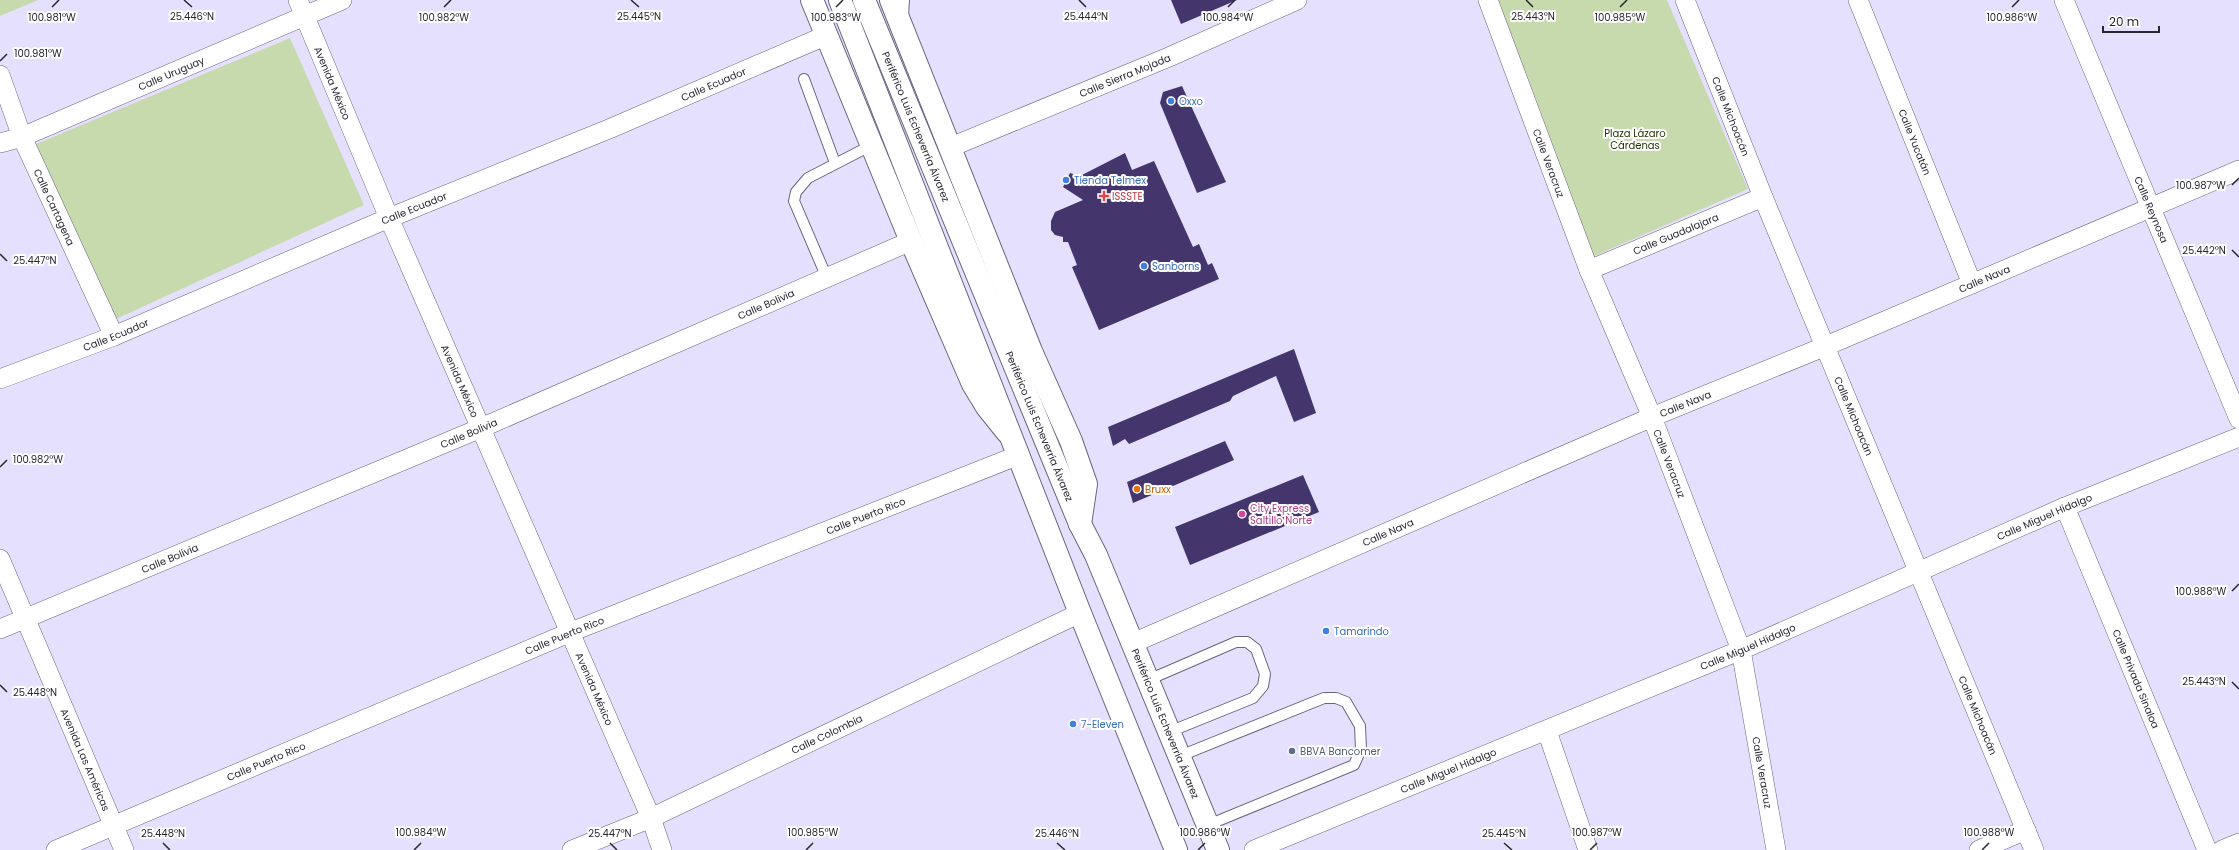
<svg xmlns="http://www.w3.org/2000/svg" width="2239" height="850" viewBox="0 0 2239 850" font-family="Poppins,sans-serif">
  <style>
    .green { fill: #c7daae }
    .building { fill: #44366c }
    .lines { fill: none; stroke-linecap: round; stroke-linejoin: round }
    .service-casing { stroke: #69657f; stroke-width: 12 }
    .minor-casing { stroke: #69657f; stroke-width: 20 }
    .tertiary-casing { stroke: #69657f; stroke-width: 24 }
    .trunk-casing { stroke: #69657f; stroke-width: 24 }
    .service { stroke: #fff; stroke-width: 10 }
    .minor { stroke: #fff; stroke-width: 19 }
    .tertiary { stroke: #fff; stroke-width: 22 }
    .trunk { stroke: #fff; stroke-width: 22 }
    .ticks { fill: none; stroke: #282631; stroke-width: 1.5 }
    .shop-dot { fill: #3f7fe0; stroke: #fff; stroke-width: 1.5 }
    .health-dot { fill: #e0444e; stroke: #fff; stroke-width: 1.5 }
    .food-dot { fill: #e8710a; stroke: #fff; stroke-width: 1.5 }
    .hotel-dot { fill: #d1479c; stroke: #fff; stroke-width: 1.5 }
    .service-dot { fill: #5c6f8a; stroke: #fff; stroke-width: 1.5 }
    .labels { text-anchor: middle; stroke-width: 4; stroke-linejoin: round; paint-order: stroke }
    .street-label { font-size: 10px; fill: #282631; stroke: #fff }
    .shop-label { font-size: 10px; fill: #366cbe; stroke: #fff; text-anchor: start }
    .park-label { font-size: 10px; fill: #233403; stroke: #fff }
    .health-label { font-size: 10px; fill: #be3a42; stroke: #fff; text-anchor: start }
    .food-label { font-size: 10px; fill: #c56008; stroke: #fff; text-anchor: start }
    .hotel-label { font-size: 10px; fill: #b23c85; stroke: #fff; text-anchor: start }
    .service-label { font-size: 10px; fill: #4e5e75; stroke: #fff; text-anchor: start }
    .ticks-label { font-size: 10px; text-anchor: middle; fill: #282631; stroke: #fff; stroke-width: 4; stroke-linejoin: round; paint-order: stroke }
  </style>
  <rect width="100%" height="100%" fill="#e6e0ff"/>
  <!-- green -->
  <g class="green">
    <polygon points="0,0 38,0 0,16"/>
    <polygon points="1489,0 1667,0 1748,189 1592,257"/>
    <polygon points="290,38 364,205 114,320 36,144"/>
  </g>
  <!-- building -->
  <g class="building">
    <polygon points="1171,0 1237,0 1181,24"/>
    <polygon points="1182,86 1226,182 1197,193 1160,103 1163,92"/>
    <polygon points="1125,153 1132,170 1154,161 1193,247 1199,244 1208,265 1212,263 1219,279 1099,330 1072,267 1077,265 1068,242 1063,242 1063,237 1055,235 1051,230 1051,221 1055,212 1083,200 1063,187 1070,173 1080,176"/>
    <polygon points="1294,349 1316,413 1294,422 1276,376 1233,396 1230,401 1129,444 1125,439 1113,446 1108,427"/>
    <polygon points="1225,441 1234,460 1133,503 1127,482"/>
    <polygon points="1303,475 1319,512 1190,565 1175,527"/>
  </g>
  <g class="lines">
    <defs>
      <g id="service">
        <polyline points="903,16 904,0"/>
        <polyline points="804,79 835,163"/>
        <polyline points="827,278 794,201 796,192 808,178 872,145"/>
        <polyline points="1148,680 1236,642 1247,642 1256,649 1265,674 1263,686 1253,698 1169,732"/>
        <polyline points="1180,756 1324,698 1336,698 1346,702 1360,726 1361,749 1354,765 1208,825"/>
      </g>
      <g id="minor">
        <path id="s1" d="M298,0l91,218 262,600 11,32"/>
        <path id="s2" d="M1488,0l101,270 63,147 89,233 35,200"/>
        <path id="s3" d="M1685,0l78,197 271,653"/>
        <path id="s4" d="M1858,0l114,284"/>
        <path id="s5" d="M2064,0l175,419"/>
        <path id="s6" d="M0,75l22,62 92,199"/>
        <path id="s7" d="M0,143l22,-6 320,-137"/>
        <path id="s8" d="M951,147l218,-90 128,-57"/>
        <path id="s9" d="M1589,270l174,-73"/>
        <path id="s10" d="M0,379l114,-43 275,-118 220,-89 218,-94"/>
        <path id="s11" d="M2065,507l142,343"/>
        <path id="s12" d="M0,559l124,291"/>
        <path id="s13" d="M0,629l481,-201 430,-187"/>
        <path id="s14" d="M1133,643l519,-226 174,-71 413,-176"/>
        <polyline points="1547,731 1588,850"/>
        <path id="s15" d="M56,850l515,-218 448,-177"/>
        <path id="s16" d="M572,850l79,-32 429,-205"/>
        <path id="s17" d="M1254,850l487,-200 324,-143 174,-70"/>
        <polyline points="1979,850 2026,830"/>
        <polyline points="2222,850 2239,843"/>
      </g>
      <g id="tertiary">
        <polyline points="812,0 911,241 973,384 987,407 1007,432"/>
        <polyline points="891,0 1031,351 1071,441 1086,484 1080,524"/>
      </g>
      <g id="trunk">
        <polyline points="840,0 1080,613 1176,850"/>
        <path id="s18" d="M864,0l216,524 16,31 122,295"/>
      </g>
    </defs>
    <!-- service casing -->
    <use href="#service" class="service-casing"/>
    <!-- minor casing -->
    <use href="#minor" class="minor-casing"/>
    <!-- tertiary casing -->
    <use href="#tertiary" class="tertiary-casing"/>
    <!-- trunk casing -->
    <use href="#trunk" class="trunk-casing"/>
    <!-- service -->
    <use href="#service" class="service"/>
    <!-- minor -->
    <use href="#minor" class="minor"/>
    <!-- tertiary -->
    <use href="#tertiary" class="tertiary"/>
    <!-- trunk -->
    <use href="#trunk" class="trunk"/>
  </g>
  <!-- ticks -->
  <path class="ticks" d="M184,0l8,7M631,0l8,7M1079,0l7,7M1526,0l7,7M52,7l7,-7M444,7l7,-7M836,7l7,-7M1228,7l7,-7M1620,7l7,-7M2012,7l7,-7M0,61l7,-7M2232,185l7,-7M2232,250l7,7M0,254l7,7M0,467l7,-7M2232,591l7,-7M2232,682l7,7M0,685l7,7M163,843l7,7M610,843l7,7M1057,843l8,7M1504,843l8,7M414,850l7,-7M806,850l7,-7M1198,850l7,-7M1590,850l7,-7M1982,850l7,-7"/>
  <!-- markers -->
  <g class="shop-dot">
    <circle cx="1171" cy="101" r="4"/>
    <circle cx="1066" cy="180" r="4"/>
    <circle cx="1144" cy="266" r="4"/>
    <circle cx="1326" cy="631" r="4"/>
    <circle cx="1073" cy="724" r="4"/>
  </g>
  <path class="health-dot" d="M1102 190h4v4h4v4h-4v4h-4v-4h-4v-4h4z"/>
  <circle class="food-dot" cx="1137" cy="489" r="4"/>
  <circle class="hotel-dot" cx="1242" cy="514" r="4"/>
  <circle class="service-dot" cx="1292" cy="751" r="4"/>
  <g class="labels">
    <!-- street labels -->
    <g class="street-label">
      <text dy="4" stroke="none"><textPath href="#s7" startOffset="185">Calle Uruguay</textPath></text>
      <text dy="4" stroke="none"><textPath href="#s8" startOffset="188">Calle Sierra Mojada</textPath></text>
      <text dy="4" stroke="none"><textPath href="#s1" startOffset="90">Avenida México</textPath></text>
      <text dy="4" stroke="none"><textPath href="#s10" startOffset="772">Calle Ecuador</textPath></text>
      <text dy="4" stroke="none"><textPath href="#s3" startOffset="125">Calle Michoacán</textPath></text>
      <text dy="4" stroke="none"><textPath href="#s18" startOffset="137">Periférico Luis Echeverría Álvarez</textPath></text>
      <text dy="4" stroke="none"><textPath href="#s4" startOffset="153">Calle Yucatán</textPath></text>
      <text dy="4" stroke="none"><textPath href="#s2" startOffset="174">Calle Veracruz</textPath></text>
      <text dy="4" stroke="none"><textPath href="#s6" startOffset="143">Calle Cartagena</textPath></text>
      <text dy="4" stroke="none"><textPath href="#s10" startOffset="448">Calle Ecuador</textPath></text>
      <text dy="4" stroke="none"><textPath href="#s5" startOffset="227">Calle Reynosa</textPath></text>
      <text dy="4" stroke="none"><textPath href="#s9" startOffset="94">Calle Guadalajara</textPath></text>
      <text dy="4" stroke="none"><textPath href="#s14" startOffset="926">Calle Nava</textPath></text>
      <text dy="4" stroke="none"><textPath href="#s13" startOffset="832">Calle Bolivia</textPath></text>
      <text dy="4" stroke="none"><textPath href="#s10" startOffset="124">Calle Ecuador</textPath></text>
      <text dy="4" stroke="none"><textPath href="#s1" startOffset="414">Avenida México</textPath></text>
      <text dy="4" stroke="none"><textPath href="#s14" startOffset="602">Calle Nava</textPath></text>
      <text dy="4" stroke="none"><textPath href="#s3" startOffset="449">Calle Michoacán</textPath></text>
      <text dy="4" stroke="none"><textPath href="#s18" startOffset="461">Periférico Luis Echeverría Álvarez</textPath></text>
      <text dy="4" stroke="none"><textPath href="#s13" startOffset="508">Calle Bolivia</textPath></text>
      <text dy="4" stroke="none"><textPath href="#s2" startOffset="498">Calle Veracruz</textPath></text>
      <text dy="4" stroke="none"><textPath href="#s15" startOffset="876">Calle Puerto Rico</textPath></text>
      <text dy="4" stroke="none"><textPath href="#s17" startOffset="858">Calle Miguel Hidalgo</textPath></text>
      <text dy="4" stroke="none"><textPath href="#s14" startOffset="278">Calle Nava</textPath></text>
      <text dy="4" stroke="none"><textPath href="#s13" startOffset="184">Calle Bolivia</textPath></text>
      <text dy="4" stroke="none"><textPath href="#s15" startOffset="552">Calle Puerto Rico</textPath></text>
      <text dy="4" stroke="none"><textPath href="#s17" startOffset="534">Calle Miguel Hidalgo</textPath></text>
      <text dy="4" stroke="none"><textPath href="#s11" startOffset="186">Calle Privada Sinaloa</textPath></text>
      <text dy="4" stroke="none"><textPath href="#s1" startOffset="750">Avenida México</textPath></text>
      <text dy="4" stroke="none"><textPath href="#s3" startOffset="773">Calle Michoacán</textPath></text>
      <text dy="4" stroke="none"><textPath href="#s18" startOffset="784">Periférico Luis Echeverría Álvarez</textPath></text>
      <text dy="4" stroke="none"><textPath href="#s16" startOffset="280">Calle Colombia</textPath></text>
      <text dy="4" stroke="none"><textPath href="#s12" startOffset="218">Avenida Las Américas</textPath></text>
      <text dy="4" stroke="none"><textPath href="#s15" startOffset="228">Calle Puerto Rico</textPath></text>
      <text dy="4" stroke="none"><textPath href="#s17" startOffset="210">Calle Miguel Hidalgo</textPath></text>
      <text dy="4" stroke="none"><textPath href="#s2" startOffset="822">Calle Veracruz</textPath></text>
    </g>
    <!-- shop labels -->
    <g class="shop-label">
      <text x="1179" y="105">Oxxo</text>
      <text x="1074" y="184">Tienda Telmex</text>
      <text x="1152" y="270">Sanborns</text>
      <text x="1334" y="635">Tamarindo</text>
      <text x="1081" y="728">7-Eleven</text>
    </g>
    <!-- park labels -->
    <g class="park-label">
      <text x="1635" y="137">Plaza Lázaro<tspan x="1635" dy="12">Cárdenas</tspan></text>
    </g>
    <!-- health labels -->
    <g class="health-label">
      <text x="1112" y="200">ISSSTE</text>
    </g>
    <!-- food labels -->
    <g class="food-label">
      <text x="1145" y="493">Bruxx</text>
    </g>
    <!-- hotel labels -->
    <g class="hotel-label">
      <text x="1250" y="512">City Express<tspan x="1250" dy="12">Saltillo Norte</tspan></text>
    </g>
    <!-- service labels -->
    <g class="service-label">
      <text x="1300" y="755">BBVA Bancomer</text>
    </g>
  </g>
  <g class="ticks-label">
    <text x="192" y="20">25.446°N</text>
    <text x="639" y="20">25.445°N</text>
    <text x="1086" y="20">25.444°N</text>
    <text x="1533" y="20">25.443°N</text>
    <text x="52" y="21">100.981°W</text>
    <text x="444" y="21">100.982°W</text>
    <text x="836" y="21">100.983°W</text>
    <text x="1228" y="21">100.984°W</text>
    <text x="1620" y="21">100.985°W</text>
    <text x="2012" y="21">100.986°W</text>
    <text x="38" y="57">100.981°W</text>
    <text x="2201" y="189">100.987°W</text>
    <text x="2204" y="254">25.442°N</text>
    <text x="35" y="264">25.447°N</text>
    <text x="38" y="463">100.982°W</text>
    <text x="2201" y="595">100.988°W</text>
    <text x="2204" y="685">25.443°N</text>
    <text x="35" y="696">25.448°N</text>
    <text x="421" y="836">100.984°W</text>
    <text x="813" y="836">100.985°W</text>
    <text x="1205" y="836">100.986°W</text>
    <text x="1597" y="836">100.987°W</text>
    <text x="1989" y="836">100.988°W</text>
    <text x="163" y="837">25.448°N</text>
    <text x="610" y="837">25.447°N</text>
    <text x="1057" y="837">25.446°N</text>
    <text x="1504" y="837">25.445°N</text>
  </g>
  <!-- scale -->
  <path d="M2103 26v6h56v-6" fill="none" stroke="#282631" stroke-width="2"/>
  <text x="2109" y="26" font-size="12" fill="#282631" stroke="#ffffff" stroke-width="3" paint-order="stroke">20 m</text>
</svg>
